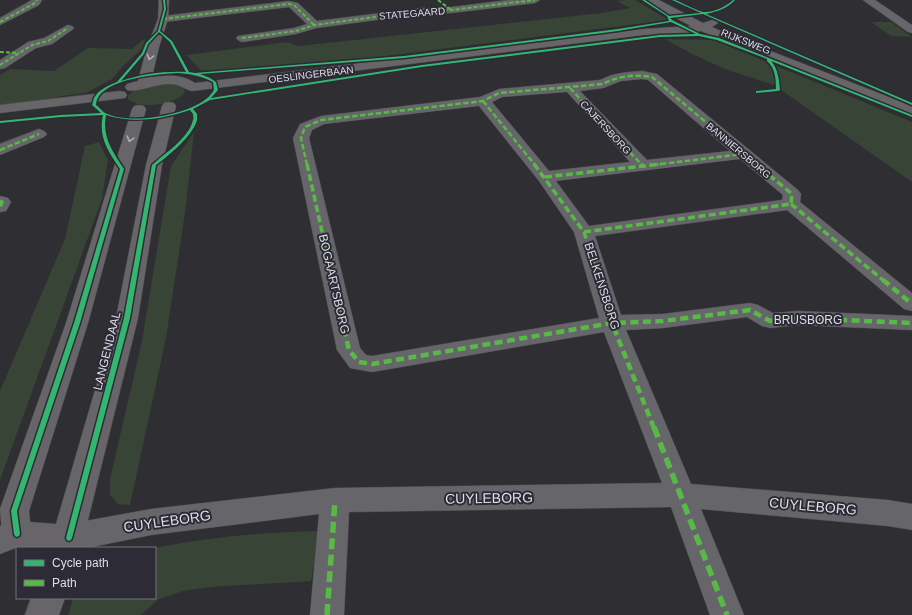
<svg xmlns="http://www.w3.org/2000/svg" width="912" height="615" viewBox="0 0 912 615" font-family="Helvetica,sans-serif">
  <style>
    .green { fill: #384435 }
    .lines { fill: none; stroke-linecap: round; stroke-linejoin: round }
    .street-casing { stroke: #4c4b4f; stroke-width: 1 }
    .secondary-casing { stroke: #4c4b4f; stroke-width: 1 }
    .street { fill: #66666a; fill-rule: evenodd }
    .secondary { fill: #686569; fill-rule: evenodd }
    .quiet-far4 { stroke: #58b947; stroke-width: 2; stroke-dasharray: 4 2; stroke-linecap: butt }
    .quiet-far3 { stroke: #58b947; stroke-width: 2.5; stroke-dasharray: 5.5 2.5; stroke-linecap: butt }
    .quiet-far2 { stroke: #58b947; stroke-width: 3.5; stroke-dasharray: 7 3.5; stroke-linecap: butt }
    .quiet-far1 { stroke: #58b947; stroke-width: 4.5; stroke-dasharray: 8 4.5; stroke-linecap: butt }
    .quiet { stroke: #58b947; stroke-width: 5.5; stroke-dasharray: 11 5.5; stroke-linecap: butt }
    .cycleway-casing { stroke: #2d2b36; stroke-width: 3 }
    .cycleway { fill: #33b770; fill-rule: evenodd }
    .oneway { stroke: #afaeb4 }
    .labels { text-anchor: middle; stroke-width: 4; stroke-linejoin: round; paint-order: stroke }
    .far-street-label { font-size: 10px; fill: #dfdee6; stroke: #2d2b36 }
    .street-label { font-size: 12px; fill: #dfdee6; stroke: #2d2b36 }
    .near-street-label { font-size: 14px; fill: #dfdee6; stroke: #2d2b36 }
  </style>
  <rect width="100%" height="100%" fill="#2e2e33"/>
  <!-- green -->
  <g class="green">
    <polygon points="626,0 635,0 667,19 653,22 370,58 213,72 201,70 186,55 287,42 299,46 601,13 630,8 617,1"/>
    <polygon points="871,22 891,22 912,37 891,36"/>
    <polygon points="145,38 143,48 125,64 112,79 86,93 61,96 44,102 0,107 0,75 10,69 54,71 88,48 132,49"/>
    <polygon points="665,39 714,40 912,122 912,182 774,85 725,69 690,53"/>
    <path d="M157,84h19l8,4 1,4c-8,13 -46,18 -57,7v-3l6,-6z"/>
    <polygon points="194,132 185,213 166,338 130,505 118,504 110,495 110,479 142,341 171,166"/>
    <polygon points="99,142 108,160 102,199 0,480 0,391 65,239 85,146"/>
    <path d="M320,531l-9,50 -100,6 -28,4 -24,8 -18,16h-73l5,-17h82v-50c54,-11 109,-16 165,-17z"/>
  </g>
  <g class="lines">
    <defs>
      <g id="street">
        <polygon points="32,0 42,0 39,5 0,25 0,18"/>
        <polygon points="509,0 540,0 535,3 451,13 421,14 316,28 296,34 242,42 238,40 236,38 238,36 294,28 307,24 289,7 163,22 158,19 163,16 289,1 298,3 317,21 421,8 451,7"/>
        <polygon points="863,0 875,0 912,25 912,33 908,32"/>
        <polygon points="68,25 72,26 74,28 72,30 52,44 36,48 5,68 0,69 0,60 28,42 44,38"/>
        <path d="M642,71l15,3 141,116 3,4 -1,8 112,91v18l-8,-2 -117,-99 -192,26 26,79 42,-1 87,-11 8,2 15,8 25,-2 114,5v14l-114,-5 -28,3 -8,-2 -15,-9 -84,11 -37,2 65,154 197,16 24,4v26l-24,-4 -187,-17 43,106h-34l-39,-108 -322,5 -5,103h-34l9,-101 -168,21 -64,13h-29l-4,-10 4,-10 11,-4 82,-15 184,-21 327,-5 -58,-151 -232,40 -22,-4 -13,-18 -44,-212 7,-14 21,-8 159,-19 19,-8 101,-9c13,-7 27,-8 42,-9zM642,79l6,1 82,71 -83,9 -67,-69 23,-3 18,-7zM567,92l63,70 -81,9 -57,-69 10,-5zM479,106l60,75 35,51 25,86 -227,38 -6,-1 -6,-7 -51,-210 3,-8 12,-6zM740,159l43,36 -1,5 -193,26 -33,-45z"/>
        <polygon points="39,129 44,131 47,134 44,137 0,155 0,144"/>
        <polygon points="0,196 8,198 11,202 6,211 0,212"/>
        <polygon points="17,521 28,525 32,534 28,543 0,554 0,526"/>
      </g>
      <g id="secondary">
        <path d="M159,0h10l-1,19 -9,28 -7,30c14,-2 30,-3 43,6l449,-54 47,-3 -25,-13 -19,-13h12l44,23 9,-3 4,1 2,2 -6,4 20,9 180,70v9l-142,-56 -69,-28 -22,3 -35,1 -452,56c-8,-2 -13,-7 -21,-7 -14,-1 -33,9 -44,6l-2,-3 2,-3 11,-3 9,-34 11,-28z"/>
        <polygon points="120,91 125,92 127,95 125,98 0,113 0,105"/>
        <polygon points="169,102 174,103 176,106 162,165 138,318 84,536 84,538 81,548 24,548 6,543 2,534 0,509 66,323 132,109 134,106 139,105 144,106 146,109 88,323 29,511 30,522 56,524 116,318 146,165 162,106 164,103"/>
        <polygon points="31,598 65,598 59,615 25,615"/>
      </g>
    </defs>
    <!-- street casing -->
    <use href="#street" class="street-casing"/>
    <!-- secondary casing -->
    <use href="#secondary" class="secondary-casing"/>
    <!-- street -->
    <use href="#street" class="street"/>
    <!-- secondary -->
    <use href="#secondary" class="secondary"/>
    <!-- quiet-far4 -->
    <g class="quiet-far4">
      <polyline points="438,0 451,10"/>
      <polyline points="163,19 289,4 294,5 314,25"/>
      <polyline points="0,22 35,3 37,0"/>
      <polyline points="242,38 296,31 314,25 421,11 451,10 535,0"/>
      <polyline points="0,52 19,53"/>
      <polyline points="0,65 32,45 48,41 68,28"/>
    </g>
    <!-- quiet-far3 -->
    <g class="quiet-far3">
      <polyline points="570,88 642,165"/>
      <polyline points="483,101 535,165"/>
      <polyline points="0,150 39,134"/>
      <path d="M307,165l-6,-27 4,-11 16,-7 162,-19 16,-8 104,-9c15,-8 32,-10 49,-7l105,88"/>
      <polyline points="653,165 743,154"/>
    </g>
    <!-- quiet-far2 -->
    <g class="quiet-far2">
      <polyline points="307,164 333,281"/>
      <polyline points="534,164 584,232 599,281"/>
      <polyline points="641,164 642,165"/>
      <polyline points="545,177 661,164"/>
      <polyline points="0,201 2,202 0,207"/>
      <polyline points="791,204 884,281"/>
      <polyline points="584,232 791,204 792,194 756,164"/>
    </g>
    <!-- quiet-far1 -->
    <g class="quiet-far1">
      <polyline points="333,280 349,350 359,362 372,364 612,323 663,321 750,310 770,321 798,318 912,323"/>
      <polyline points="599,280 612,323 654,428"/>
      <polyline points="883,280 912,304"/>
    </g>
    <!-- quiet -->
    <g class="quiet">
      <polyline points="654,427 727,615"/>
      <polyline points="327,615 335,500"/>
    </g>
    <defs>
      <path id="cycleway" d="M163,0h2l1,9 -6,22 12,10 17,31 6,1 209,-17 214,-27 51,-8 -2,-5 -25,-16h3l24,16 32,-3 -29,-13h3c6,2 24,12 29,12 9,1 23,-6 29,-12h2c-8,9 -17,11 -29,14l206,89v2l-209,-91 -33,4 2,2 28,14 19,4 193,77v2l-141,-56c7,8 8,18 9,29l-2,1 -22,2v-2h1l19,-2c0,-11 -1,-21 -9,-28v-2l-50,-19 -18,-4 -39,1 -238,30 -212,33 -17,9 4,5c0,2 0,4 0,6 -4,16 -29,36 -41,45l-26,153 -58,220 -1,2 -2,1 -2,-1 -1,-2 58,-220 28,-153c12,-11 37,-27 41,-45 1,-2 0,-4 0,-6l-3,-4c-27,9 -56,14 -84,5 -4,22 6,36 18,54l-44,154 -63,188 3,23 -1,2 -2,1 -2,-1 -1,-2 -3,-23 63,-188 46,-154c-12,-18 -22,-32 -17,-54l-42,2 -61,6v-2l61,-6 40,-2 -9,-8c1,-2 1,-5 2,-7 4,-8 15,-13 23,-16l25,-29 4,-10 12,-12 6,-22zM671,22l25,12 -36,1 -238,30 -211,33 7,-8 -2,-8 -6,-4 -10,-4 204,-16 214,-27zM159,32l11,10 16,30c-22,-1 -44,2 -65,9l23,-27 4,-10zM178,73c13,1 24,3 35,9l1,8c-2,3 -5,7 -8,9 -21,17 -77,26 -101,14 -3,-2 -6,-6 -9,-8 0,-3 1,-6 3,-9 13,-18 59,-22 79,-23z"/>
    </defs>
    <!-- cycleway casing -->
    <use href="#cycleway" class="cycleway-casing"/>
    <!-- cycleway -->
    <use href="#cycleway" class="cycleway"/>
  </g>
  <!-- one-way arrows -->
  <defs><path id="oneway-chevron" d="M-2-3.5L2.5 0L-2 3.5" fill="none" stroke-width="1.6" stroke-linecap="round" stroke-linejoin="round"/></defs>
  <g class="oneway">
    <use href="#oneway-chevron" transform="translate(150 57) rotate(105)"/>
    <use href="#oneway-chevron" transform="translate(130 139) rotate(106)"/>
  </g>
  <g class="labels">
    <!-- far-street labels -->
    <g class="far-street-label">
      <text transform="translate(412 13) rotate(-5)" y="4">STATEGAARD</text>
      <text transform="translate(746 41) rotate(22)" y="4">RIJKSWEG</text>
      <text transform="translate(311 74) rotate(-7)" y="4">OESLINGERBAAN</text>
      <text transform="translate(606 127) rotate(47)" y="4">CAJERSBORG</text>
      <text transform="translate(739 150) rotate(40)" y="4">BANNIERSBORG</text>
    </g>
    <!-- street labels -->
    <g class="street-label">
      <text transform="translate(334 284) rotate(77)" y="4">BOGAARTSBORG</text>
      <text transform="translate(602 286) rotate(72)" y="4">BELKENSBORG</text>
      <text x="808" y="324">BRUSBORG</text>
      <text transform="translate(107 351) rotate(-76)" y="4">LANGENDAAL</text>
    </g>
    <!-- near-street labels -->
    <g class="near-street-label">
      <text transform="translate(489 498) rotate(-1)" y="5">CUYLEBORG</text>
      <text transform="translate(813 506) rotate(5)" y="5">CUYLEBORG</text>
      <text transform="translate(167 521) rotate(-8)" y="5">CUYLEBORG</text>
    </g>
  </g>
  <!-- legend -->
  <rect x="16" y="547" width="140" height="52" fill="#2d2b36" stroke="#74737c"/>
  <rect x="24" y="560" width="20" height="6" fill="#33b770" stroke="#74737c"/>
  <text x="52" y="567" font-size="12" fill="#dfdee6">Cycle path</text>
  <rect x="24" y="580" width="20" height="6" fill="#58b947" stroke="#74737c"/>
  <text x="52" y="587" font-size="12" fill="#dfdee6">Path</text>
</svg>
